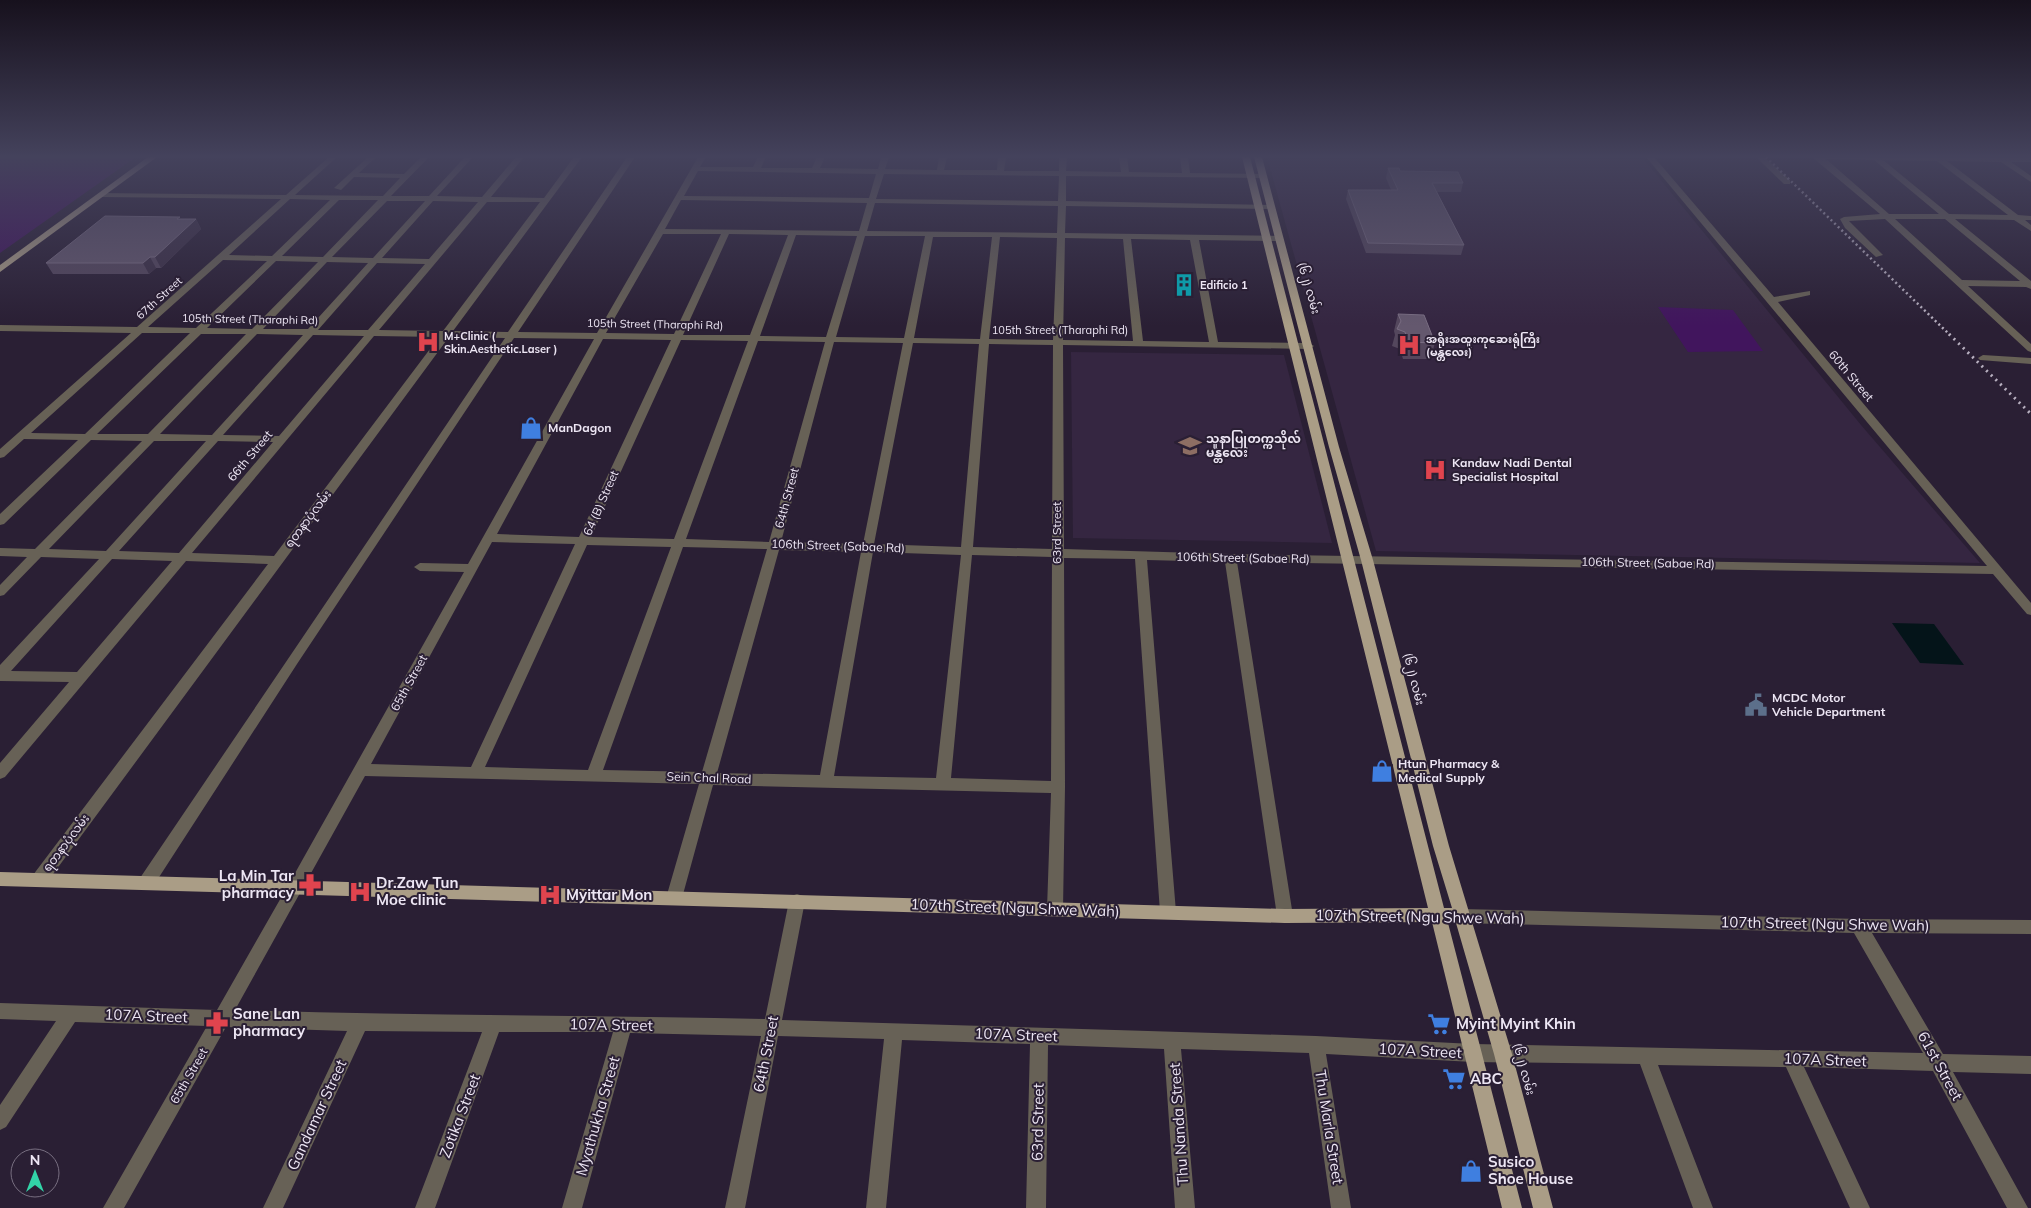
<svg xmlns="http://www.w3.org/2000/svg" width="2031" height="1208" viewBox="0 0 2031 1208" font-family="Mulish,'Noto Sans Myanmar',sans-serif">
  <style>
    .built { fill: #352641 }
    .green { fill: #41155d }
    .water { fill: #041419 }
    .lines { fill: none; stroke-linecap: round; stroke-linejoin: round }
    .minor { fill: #676156; fill-rule: evenodd }
    .major { fill: #aa9d86; fill-rule: evenodd }
    .rail-far1 { stroke: #b7afbf; stroke-width: 2.5; stroke-dasharray: 2 3; stroke-linecap: butt }
    .rail { stroke: #b7afbf; stroke-width: 3; stroke-dasharray: 2 4.5; stroke-linecap: butt }
    .wall { fill: #54475d }
    .shaded-wall { fill: #3c3046 }
    .building { fill: #64586e; stroke: #7a6e83 }
    .labels { text-anchor: middle; stroke-width: 4; stroke-linejoin: round; paint-order: stroke }
    .far-poi-label { font-size: 11px; font-weight: bold; fill: #ede6f4; stroke: #2a1f34; text-anchor: start }
    .far-street-label { font-size: 11px; fill: #ede6f4; stroke: #2a1f34 }
    .street-label { font-size: 12px; fill: #ede6f4; stroke: #2a1f34 }
    .poi-label { font-size: 12px; font-weight: bold; fill: #ede6f4; stroke: #2a1f34; text-anchor: start }
    .near-poi-label { font-size: 15px; font-weight: bold; fill: #ede6f4; stroke: #2a1f34; text-anchor: start }
    .near-street-label { font-size: 15px; fill: #ede6f4; stroke: #2a1f34 }
  </style>
  <rect width="100%" height="100%" fill="#2a1f34"/>
  <!-- built -->
  <g class="built">
    <polygon points="1267,157 1642,157 1861,425 1980,563 1376,551"/>
    <polygon points="1071,352 1284,355 1332,543 1073,538"/>
  </g>
  <!-- green -->
  <g class="green">
    <polygon points="0,157 136,157 0,253"/>
    <polygon points="1658,307 1733,310 1763,351 1688,352"/>
  </g>
  <!-- water -->
  <polygon class="water" points="1892,623 1934,624 1964,665 1920,663"/>
  <g class="lines">
    <!-- minor -->
    <g class="minor">
      <path d="M329,157h8l-42,38 88,1 17,-18 -46,-1 -13,13 -7,-2 34,-31h8l-17,16 45,1 17,-17h8l-38,39h38l36,-39h8l-36,39 45,1 34,-40h8l-33,40 53,1 30,-41h8l-129,174 55,1 119,-175h8l-117,175 79,1 101,-176h8l-6,10h53l5,-10h8l-5,11h51l5,-11h8l-5,11 58,1 3,-12h8l-4,12 52,1 2,-13h8l-3,13h53l1,-13h8l-2,14h55v-14h8l-1,14 55,1 -2,-15h8l2,15 53,1 -2,-16h8l2,16 73,1 4,2 -1,2 -200,-2v25l207,4 1,2 -4,2 -204,-3 -1,27 217,3v4l-3,1 -80,-1 19,102 91,1 5,3 -5,3 -246,-4 1,204 166,5 757,12 -341,-409h8l120,140 36,-6v4l-32,7 253,301v12l-4,-1 -34,-40 -756,-12 56,354 -2,5 -6,2 -6,-2 -2,-5 -52,-354 -78,-2 29,352 -2,5 -6,2 -6,-2 -2,-5 -25,-353 -71,-1 1,229 -2,122 -2,5 -6,2 -6,-2 -2,-5 4,-116 -338,-8 -31,113 -2,5 -6,2 -6,-2 -2,-5 33,-114 -334,-8 -130,234c177,6 353,5 530,9l24,-118 2,-5 6,-2 6,2 2,5 -23,119 534,16 157,8 450,9 -69,-120 -392,-10 -6,-2 -2,-5 2,-5 6,-2 397,10 172,1v14l-159,-1 71,121 88,2v18l-78,-2 75,136h-21l-74,-137 -129,-4 66,141h-20l-64,-141 -128,-2 55,143h-20l-53,-144 -167,-2 -147,-8 25,154h-20l-22,-155 -128,-4 14,159h-20l-11,-159 -116,-4 -2,163h-20l4,-164 -128,-4 -16,168h-20l18,-169 -106,-3 -33,172h-20l36,-172 -131,-3 -48,175h-20l51,-176h-114l-64,176h-20l67,-176 -117,-1 -82,177h-20l84,-177 -121,-4 -102,181h-21l104,-182 -132,-4 -69,105 -6,3v-25l56,-84 -56,-2v-16l217,7 73,-128 174,-310 -44,-1 -6,-4 6,-4 48,1 126,-225 -80,-1 -217,326 -145,224 -6,2 -6,-2 -2,-5 2,-5 365,-540 -56,-1 -404,548 -6,2 -6,-2 -2,-5 2,-5 235,-311 -82,-3 -181,216 -5,2v-16l69,-81 -69,-1v-16l99,-106 -58,-2 -37,38 -4,1v-11l27,-28 -27,-1v-8l35,1 107,-108 -51,-1 -87,84 -4,1v-11l78,-74 -54,-1 -20,18 -4,1v-9l131,-116 -131,-2v-6l137,2 144,-128 -179,-2 -4,-2 1,-2 187,2zM698,171l178,3 -7,24 -185,-2zM884,174l175,2 -1,25 -182,-2zM290,199l40,1 -58,56 -43,-1zM339,200h39l-55,57 -41,-1zM681,200l186,3 -8,28 -194,-2zM387,201h38l-52,57 -41,-1zM433,201l45,1 -49,57 -47,-1zM487,202h53l-97,129 -64,-1zM875,203l183,3 -1,27 -190,-2zM663,234h58l-47,100 -68,-1zM729,234l59,1 -38,100h-67zM796,235l61,1 -31,101 -66,-1zM865,236h60l-21,102 -68,-1zM933,237h59l-12,102 -66,-1zM1000,237l57,1 -4,102 -64,-1zM1065,238l58,1 10,102 -70,-1zM1131,239l59,1 19,102 -66,-1zM223,260l44,1 -71,67 -48,-1zM276,261l42,1 -66,67 -45,-1zM327,262l41,1 -60,66h-45zM377,263l48,1 -57,66h-50zM142,333h48l-105,101 -54,-1zM201,334h45l-98,100h-51zM257,334l46,1 -91,100 -52,-1zM313,335l51,1 -85,100 -56,-1zM374,336l65,1 -165,219 -82,-3zM603,339l68,1 -92,197 -82,-3zM681,340l67,1 -74,198 -83,-2zM758,341l67,1 -56,200 -83,-3zM834,342l69,1 -40,201 -82,-2zM913,343l66,1 -18,203 -87,-3zM989,344l64,1 -1,204 -79,-2zM154,441h52l-100,110 -57,-2zM218,441l55,1 -94,111 -60,-2zM492,542l83,2 -104,223 -100,-3zM587,545l84,2 -83,223 -103,-3zM683,547l84,2 -65,223 -99,-2zM779,550l82,2 -41,223 -103,-2zM873,552l88,3 -25,223 -102,-2zM972,555l80,2 -1,224 -100,-3zM112,559l60,2 -95,111 -66,-1z"/>
      <polygon points="1756,157 1764,157 1790,180 1790,184 1784,184"/>
      <path d="M1812,157l219,1v4h-20l20,14v6l-30,-20 -54,-1 71,54 13,1v4h-6l6,5v6l-17,-11 -59,-1 76,62v8l-5,-2 -58,-1 63,58v8l-3,-1 -143,-132 -36,2 34,34 -7,2 -31,-29 -5,-9 4,-2 36,-3zM1826,159l48,1 65,54h-50zM1883,160l54,1 71,54 -59,-1zM1895,219h50l75,62 -58,-1z"/>
      <polygon points="1983,355 2031,358 2031,364 1980,360 1978,358"/>
    </g>
    <!-- major -->
    <g class="major">
      <polygon points="148,157 157,157 0,272 0,265"/>
      <polygon points="1242,157 1250,157 1444,908 1452,908 1433,846 1361,560 1329,447 1254,157 1262,157 1339,447 1373,560 1449,846 1512,1054 1553,1208 1533,1208 1494,1054 1456,923 1448,923 1522,1208 1502,1208 1432,922 1285,923 0,886 0,872 1285,909 1428,908"/>
    </g>
    <!-- rail-far1 -->
    <polyline class="rail-far1" points="1766,157 1950,335"/>
    <!-- rail -->
    <polyline class="rail" points="1949,334 2031,414"/>
  </g>
  <!-- wall -->
  <g class="wall">
    <polygon points="1388,168 1463,183 1461,192 1437,192 1464,245 1461,255 1366,253 1346,199 1348,190 1391,190 1386,178"/>
    <polygon points="181,219 196,219 201,229 161,268 156,268 149,274 53,274 46,263"/>
    <polygon points="1398,314 1435,343 1430,359 1403,359 1400,349 1392,346 1395,335 1394,331"/>
  </g>
  <!-- shaded-wall -->
  <g class="shaded-wall">
    <polygon points="196,219 201,229 161,268 155,257"/>
    <polygon points="150,257 156,268 149,274 143,263"/>
  </g>
  <!-- building -->
  <g class="building">
    <polygon points="1388,168 1399,168 1400,171 1458,172 1463,183 1432,183 1464,245 1368,243 1348,190 1398,190"/>
    <polygon points="105,216 180,217 177,219 196,219 155,257 150,257 143,263 46,263"/>
    <polygon points="1398,314 1424,315 1435,343 1408,342 1405,332 1397,329 1401,321"/>
  </g>
  <!-- sky -->
  <linearGradient id="sky" x2="0" y2="1"><stop stop-color="#17111d"/><stop offset="0.48" stop-color="#44425c"/><stop offset="1" stop-color="#44425c" stop-opacity="0"/></linearGradient>
  <rect width="2031" height="326" fill="url(#sky)"/>
  <!-- icons -->
  <defs>
    <symbol id="building-bare" viewBox="-9 -9 18 18"><path d="M-4-6H4V6H1V3H-1V6H-4ZM-2.5-4.3h1.7v1.8h-1.7ZM.8-4.3h1.7v1.8H.8ZM-2.5-1h1.7V.8h-1.7ZM.8-1h1.7V.8H.8Z" fill="#0f9aa8" stroke="#2a1f34" stroke-width="2.5" paint-order="stroke"/></symbol>
    <symbol id="hospital-bare" viewBox="-9 -9 18 18"><path d="M-5-5h3v3.5h4V-5h3V5h-3V1.5h-4V5h-3Z" fill="#e0444e" stroke="#2a1f34" stroke-width="2.5" paint-order="stroke"/></symbol>
    <symbol id="shop-bare" viewBox="-9 -9 18 18"><path d="M-5-2.5h2.3a2.7 3.5 0 0 1 5.4 0H5L5.5 6h-11ZM-1.5-2.5h3a1.5 2.3 0 0 0-3 0Z" fill="#3f7fe0" stroke="#2a1f34" stroke-width="2.5" paint-order="stroke"/></symbol>
    <symbol id="university-bare" viewBox="-9 -9 18 18"><path d="M0-5L7-2L0 1L-7-2ZM-4 1L0 2.5L4 1V4Q0 6-4 4Z" fill="#8d6e63" stroke="#2a1f34" stroke-width="2.5" paint-order="stroke"/></symbol>
    <symbol id="civic-bare" viewBox="-9 -9 18 18"><path d="M-.6-6.5H3V-4.5H.6V-3L4-1V1h2V6H-6V1h2V-1L-.6-3ZM-1.2 2.5V6h2.4V2.5Z" fill="#5c6f8a" stroke="#2a1f34" stroke-width="2.5" paint-order="stroke"/></symbol>
    <symbol id="pharmacy-bare" viewBox="-9 -9 18 18"><path d="M-2-6h4v4h4v4h-4v4h-4v-4h-4v-4h4Z" fill="#e0444e" stroke="#2a1f34" stroke-width="2.5" paint-order="stroke"/></symbol>
    <symbol id="supermarket-bare" viewBox="-9 -9 18 18"><path d="M-6-5.5h2.5l.6 2H6L4.5 2H-2.5L-4.4-4H-6ZM-1.5 3.2a1.3 1.3 0 1 0 .1 0ZM3 3.2a1.3 1.3 0 1 0 .1 0Z" fill="#3f7fe0" stroke="#2a1f34" stroke-width="2.5" paint-order="stroke"/></symbol>
  </defs>
  <g fill-rule="evenodd">
    <use href="#building-bare" x="1168" y="269" width="32" height="32"/>
    <use href="#hospital-bare" x="412" y="326" width="32" height="32"/>
    <use href="#hospital-bare" x="1393" y="329" width="32" height="32"/>
    <use href="#shop-bare" x="515" y="412" width="32" height="32"/>
    <use href="#university-bare" x="1174" y="430" width="32" height="32"/>
    <use href="#hospital-bare" x="1419" y="454" width="32" height="32"/>
    <use href="#civic-bare" x="1740" y="689" width="32" height="32"/>
    <use href="#shop-bare" x="1366" y="755" width="32" height="32"/>
    <use href="#pharmacy-bare" x="294" y="869" width="32" height="32"/>
    <use href="#hospital-bare" x="344" y="876" width="32" height="32"/>
    <use href="#hospital-bare" x="534" y="879" width="32" height="32"/>
    <use href="#pharmacy-bare" x="201" y="1007" width="32" height="32"/>
    <use href="#supermarket-bare" x="1423" y="1008" width="32" height="32"/>
    <use href="#supermarket-bare" x="1438" y="1063" width="32" height="32"/>
    <use href="#shop-bare" x="1455" y="1155" width="32" height="32"/>
  </g>
  <g class="labels">
    <!-- far-poi labels -->
    <g class="far-poi-label">
      <text x="1200" y="289">Edificio 1</text>
      <text x="444" y="340">M+Clinic (<tspan x="444" dy="13">Skin.Aesthetic.Laser )</tspan></text>
      <text x="1426" y="343">အရိုးအထူးကုဆေးရုံကြီး<tspan x="1426" dy="13">(မန္တလေး)</tspan></text>
    </g>
    <!-- far-street labels -->
    <g class="far-street-label">
      <text transform="translate(159 298) rotate(-42)" y="4">67th Street</text>
      <text transform="translate(250 319) rotate(1)" y="4">105th Street (Tharaphi Rd)</text>
      <text transform="translate(655 324) rotate(1)" y="4">105th Street (Tharaphi Rd)</text>
      <text x="1060" y="334">105th Street (Tharaphi Rd)</text>
    </g>
    <!-- street labels -->
    <g class="street-label">
      <text transform="translate(1309 288) rotate(74)" y="4">(၆၂) လမ်း</text>
      <text transform="translate(1851 376) rotate(50)" y="4">60th Street</text>
      <text transform="translate(250 456) rotate(-50)" y="4">66th Street</text>
      <text transform="translate(787 498) rotate(-75)" y="4">64th Street</text>
      <text transform="translate(601 503) rotate(-66)" y="4">64 (B) Street</text>
      <text transform="translate(308 519) rotate(-53)" y="4">ရတနာပုံလမ်း</text>
      <text transform="translate(1057 533) rotate(-90)" y="4">63rd Street</text>
      <text transform="translate(838 546) rotate(2)" y="4">106th Street (Sabae Rd)</text>
      <text transform="translate(1243 558) rotate(1)" y="4">106th Street (Sabae Rd)</text>
      <text transform="translate(1648 563) rotate(1)" y="4">106th Street (Sabae Rd)</text>
      <text transform="translate(1414 679) rotate(76)" y="4">(၆၂) လမ်း</text>
      <text transform="translate(409 683) rotate(-61)" y="4">65th Street</text>
      <text transform="translate(709 778) rotate(2)" y="4">Sein Chal Road</text>
      <text transform="translate(66 843) rotate(-53)" y="4">ရတနာပုံလမ်း</text>
      <text transform="translate(1524 1069) rotate(75)" y="4">(၆၂) လမ်း</text>
      <text transform="translate(189 1076) rotate(-60)" y="4">65th Street</text>
    </g>
    <!-- poi labels -->
    <g class="poi-label">
      <text x="548" y="432">ManDagon</text>
      <text x="1206" y="443">သူနာပြုတက္ကသိုလ်<tspan x="1206" dy="14">မန္တလေး</tspan></text>
      <text x="1452" y="467">Kandaw Nadi Dental<tspan x="1452" dy="14">Specialist Hospital</tspan></text>
      <text x="1772" y="702">MCDC Motor<tspan x="1772" dy="14">Vehicle Department</tspan></text>
      <text x="1398" y="768">Htun Pharmacy &amp;<tspan x="1398" dy="14">Medical Supply</tspan></text>
    </g>
    <!-- near-poi labels -->
    <g class="near-poi-label">
      <text x="294" y="881" text-anchor="end">La Min Tar<tspan x="294" dy="17">pharmacy</tspan></text>
      <text x="376" y="888">Dr.Zaw Tun<tspan x="376" dy="17">Moe clinic</tspan></text>
      <text x="566" y="900">Myittar Mon</text>
      <text x="233" y="1019">Sane Lan<tspan x="233" dy="17">pharmacy</tspan></text>
      <text x="1456" y="1029">Myint Myint Khin</text>
      <text x="1470" y="1084">ABC</text>
      <text x="1488" y="1167">Susico<tspan x="1488" dy="17">Shoe House</tspan></text>
    </g>
    <!-- near-street labels -->
    <g class="near-street-label">
      <text transform="translate(1015 908) rotate(2)" y="5">107th Street (Ngu Shwe Wah)</text>
      <text transform="translate(1420 917) rotate(1)" y="5">107th Street (Ngu Shwe Wah)</text>
      <text transform="translate(1825 924) rotate(1)" y="5">107th Street (Ngu Shwe Wah)</text>
      <text transform="translate(146 1016) rotate(2)" y="5">107A Street</text>
      <text transform="translate(611 1025) rotate(1)" y="5">107A Street</text>
      <text transform="translate(1016 1035) rotate(2)" y="5">107A Street</text>
      <text transform="translate(1420 1051) rotate(3)" y="5">107A Street</text>
      <text transform="translate(766 1054) rotate(-79)" y="5">64th Street</text>
      <text transform="translate(1825 1060) rotate(2)" y="5">107A Street</text>
      <text transform="translate(1940 1066) rotate(61)" y="5">61st Street</text>
      <text transform="translate(317 1115) rotate(-65)" y="5">Gandamar Street</text>
      <text transform="translate(460 1116) rotate(-69)" y="5">Zotika Street</text>
      <text transform="translate(598 1116) rotate(-74)" y="5">Myathukha Street</text>
      <text transform="translate(1038 1122) rotate(-89)" y="5">63rd Street</text>
      <text transform="translate(1179 1124) rotate(-94)" y="5">Thu Nanda Street</text>
      <text transform="translate(1329 1127) rotate(81)" y="5">Thu Marla Street</text>
    </g>
  </g>
  <!-- north arrow -->
  <g transform="translate(35 1173)"><circle r="24" fill="#2a1f34" stroke="#786f81"/>
  <path d="M0-4L9 19L0 12L-9 19Z" fill="#32d4a8"/>
  <text y="-8" font-size="14" font-weight="bold" text-anchor="middle" fill="#ede6f4">N</text>
  </g>
</svg>
